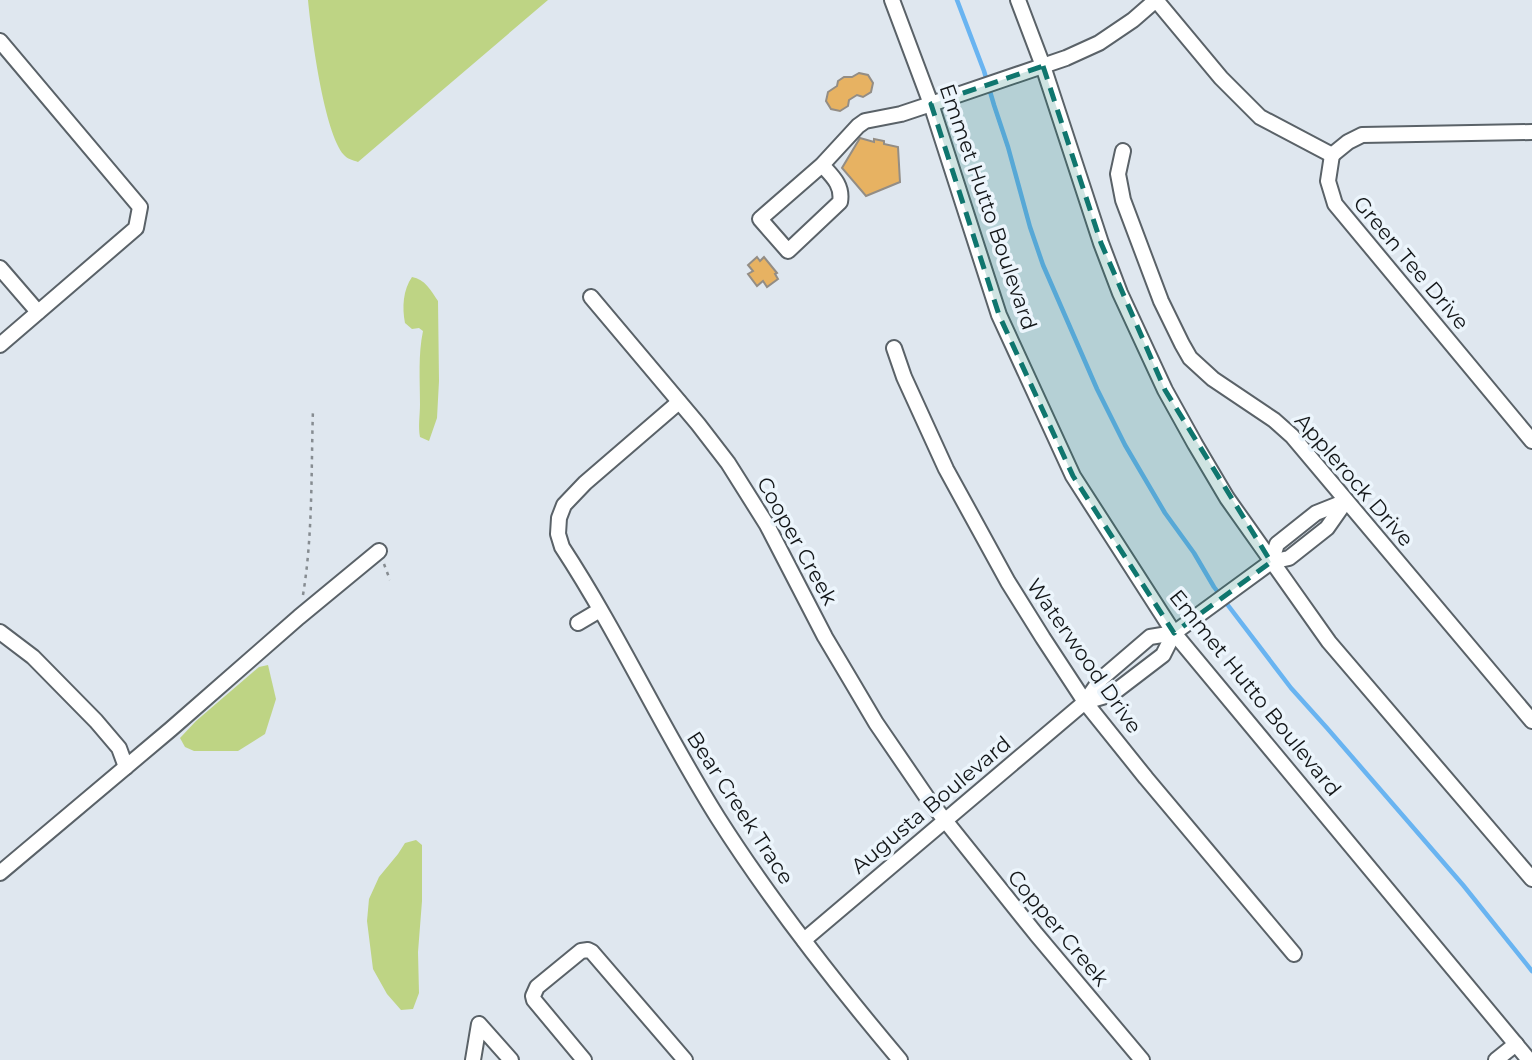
<svg xmlns="http://www.w3.org/2000/svg" width="1532" height="1060" viewBox="0 0 1532 1060" font-family="Montserrat,sans-serif">
  <style>
    .green { fill: #bed484 }
    .lines { fill: none; stroke-linecap: round; stroke-linejoin: round }
    .stream { stroke: #69b4f1; stroke-width: 4.5 }
    .building { fill: #e7b262; stroke: #938d85; stroke-width: 2 }
    .minor-casing { stroke: #5a6268; stroke-width: 18 }
    .path { stroke: #868c91; stroke-width: 2.5; stroke-dasharray: 3.5 5; stroke-linecap: butt }
    .minor { stroke: #fff; stroke-width: 14 }
    .marked { fill: #0f766e; fill-opacity: 0.2; stroke: #0f766e; stroke-width: 5; stroke-dasharray: 14 9; stroke-linejoin: round }
    .labels { text-anchor: middle; stroke-width: 7; stroke-linejoin: round; paint-order: stroke }
    .street-label { font-size: 21px; fill: #131618; stroke: #ecf5fc }
  </style>
  <rect width="100%" height="100%" fill="#dfe7ef"/>
  <!-- green -->
  <g class="green">
    <path d="M308,0h240l-190,162c-5,-2 -11,-3 -14,-7 -20,-22 -33,-123 -36,-155z"/>
    <path d="M412,277c13,2 19,14 26,24l1,80 -2,37 -8,23 -9,-4c-2,-11 0,-22 0,-33 0,-25 -2,-49 3,-73l-4,-3 -7,1 -7,-6c-3,-16 -2,-33 7,-46z"/>
    <polygon points="268,665 276,699 265,734 238,751 194,751 185,747 180,738 196,721 259,667"/>
    <polygon points="416,840 422,845 422,901 418,952 419,993 413,1009 401,1010 387,994 373,969 367,921 369,899 379,877 398,854 405,843"/>
  </g>
  <g class="lines">
    <!-- stream -->
    <polyline class="stream" points="957,0 984,71 994,105 1008,147 1030,227 1043,265 1097,389 1125,445 1165,513 1194,553 1214,587 1291,688 1327,728 1463,885 1532,971"/>
  </g>
  <!-- building -->
  <g class="building">
    <polygon points="859,73 868,75 873,83 871,92 863,97 857,95 849,100 848,106 840,111 831,109 826,101 828,92 837,86 838,81 844,77 852,77"/>
    <polygon points="860,138 874,142 874,139 884,141 884,144 898,147 900,182 866,196 842,168"/>
    <polygon points="757,257 760,261 764,257 777,273 775,274 778,279 767,287 763,281 757,286 748,274 753,271 748,265"/>
  </g>
  <g class="lines">
    <defs>
      <g id="minor">
        <polyline points="892,0 931,104 999,315 1073,476 1174,633 1529,1060"/>
        <polyline points="1018,0 1043,66 1101,243 1120,293 1165,390 1195,444 1227,498 1329,642 1532,879"/>
        <polyline points="0,41 140,207 136,228 0,345"/>
        <polyline points="1123,151 1118,174 1123,200 1161,301 1182,344 1190,358 1213,379 1274,420 1292,436 1532,721"/>
        <polyline points="1332,155 1328,181 1335,204 1532,441"/>
        <polyline points="1332,155 1348,142 1362,135 1532,132"/>
        <path d="M822,165c10,11 21,20 18,37l-52,49 -28,-32 62,-54 36,-39 7,-5 36,-7 30,-10 135,-46 33,-15 34,-23 23,-20 65,78 39,39 72,38"/>
        <polyline points="0,268 38,312"/>
        <polyline points="591,297 698,424 728,463 767,525 825,637 850,679 876,723 928,799 1036,934 1142,1060"/>
        <polyline points="894,348 904,377 946,469 1008,582 1043,638 1085,702 1146,778 1294,954"/>
        <path d="M679,402l-94,81 -21,22 -5,13 -1,16 4,13c57,87 100,182 156,271 54,85 117,165 182,242"/>
        <polyline points="1271,562 1277,544 1316,513 1346,501"/>
        <polyline points="578,623 600,610"/>
        <polyline points="0,632 33,657 96,721 119,748 126,767"/>
        <polyline points="1085,702 1112,694 1163,655 1174,633 1271,562 1289,558 1327,528 1346,501"/>
        <polyline points="0,873 171,729 299,617 379,551"/>
        <polyline points="804,940 1085,702 1101,679 1150,637 1174,633"/>
        <polyline points="473,1060 479,1024 511,1060"/>
        <polyline points="584,1060 534,1000 533,996 537,987 581,951 588,950 592,952 685,1060"/>
        <polyline points="1496,1060 1516,1044"/>
      </g>
    </defs>
    <!-- minor casing -->
    <use href="#minor" class="minor-casing"/>
    <!-- path -->
    <g class="path">
      <polyline points="384,564 390,580"/>
      <path d="M303,595c10,-61 8,-124 10,-186"/>
    </g>
    <!-- minor -->
    <use href="#minor" class="minor"/>
  </g>
  <!-- marked area -->
  <path class="marked" d="M1043,66l58,177 64,147 106,172 -97,71 -101,-157 -74,-161 -68,-211z"/>
  <g class="labels">
    <!-- street labels -->
    <g class="street-label">
      <text transform="translate(988 207) rotate(71)" y="7">Emmet Hutto Boulevard</text>
      <text transform="translate(1411 263) rotate(50)" y="7">Green Tee Drive</text>
      <text transform="translate(1354 480) rotate(49)" y="7">Applerock Drive</text>
      <text transform="translate(797 541) rotate(61)" y="7">Cooper Creek</text>
      <text transform="translate(1084 656) rotate(55)" y="7">Waterwood Drive</text>
      <text transform="translate(1255 693) rotate(51)" y="7">Emmet Hutto Boulevard</text>
      <text transform="translate(931 805) rotate(-40)" y="7">Augusta Boulevard</text>
      <text transform="translate(740 808) rotate(57)" y="7">Bear Creek Trace</text>
      <text transform="translate(1058 928) rotate(50)" y="7">Copper Creek</text>
    </g>
  </g>
</svg>
